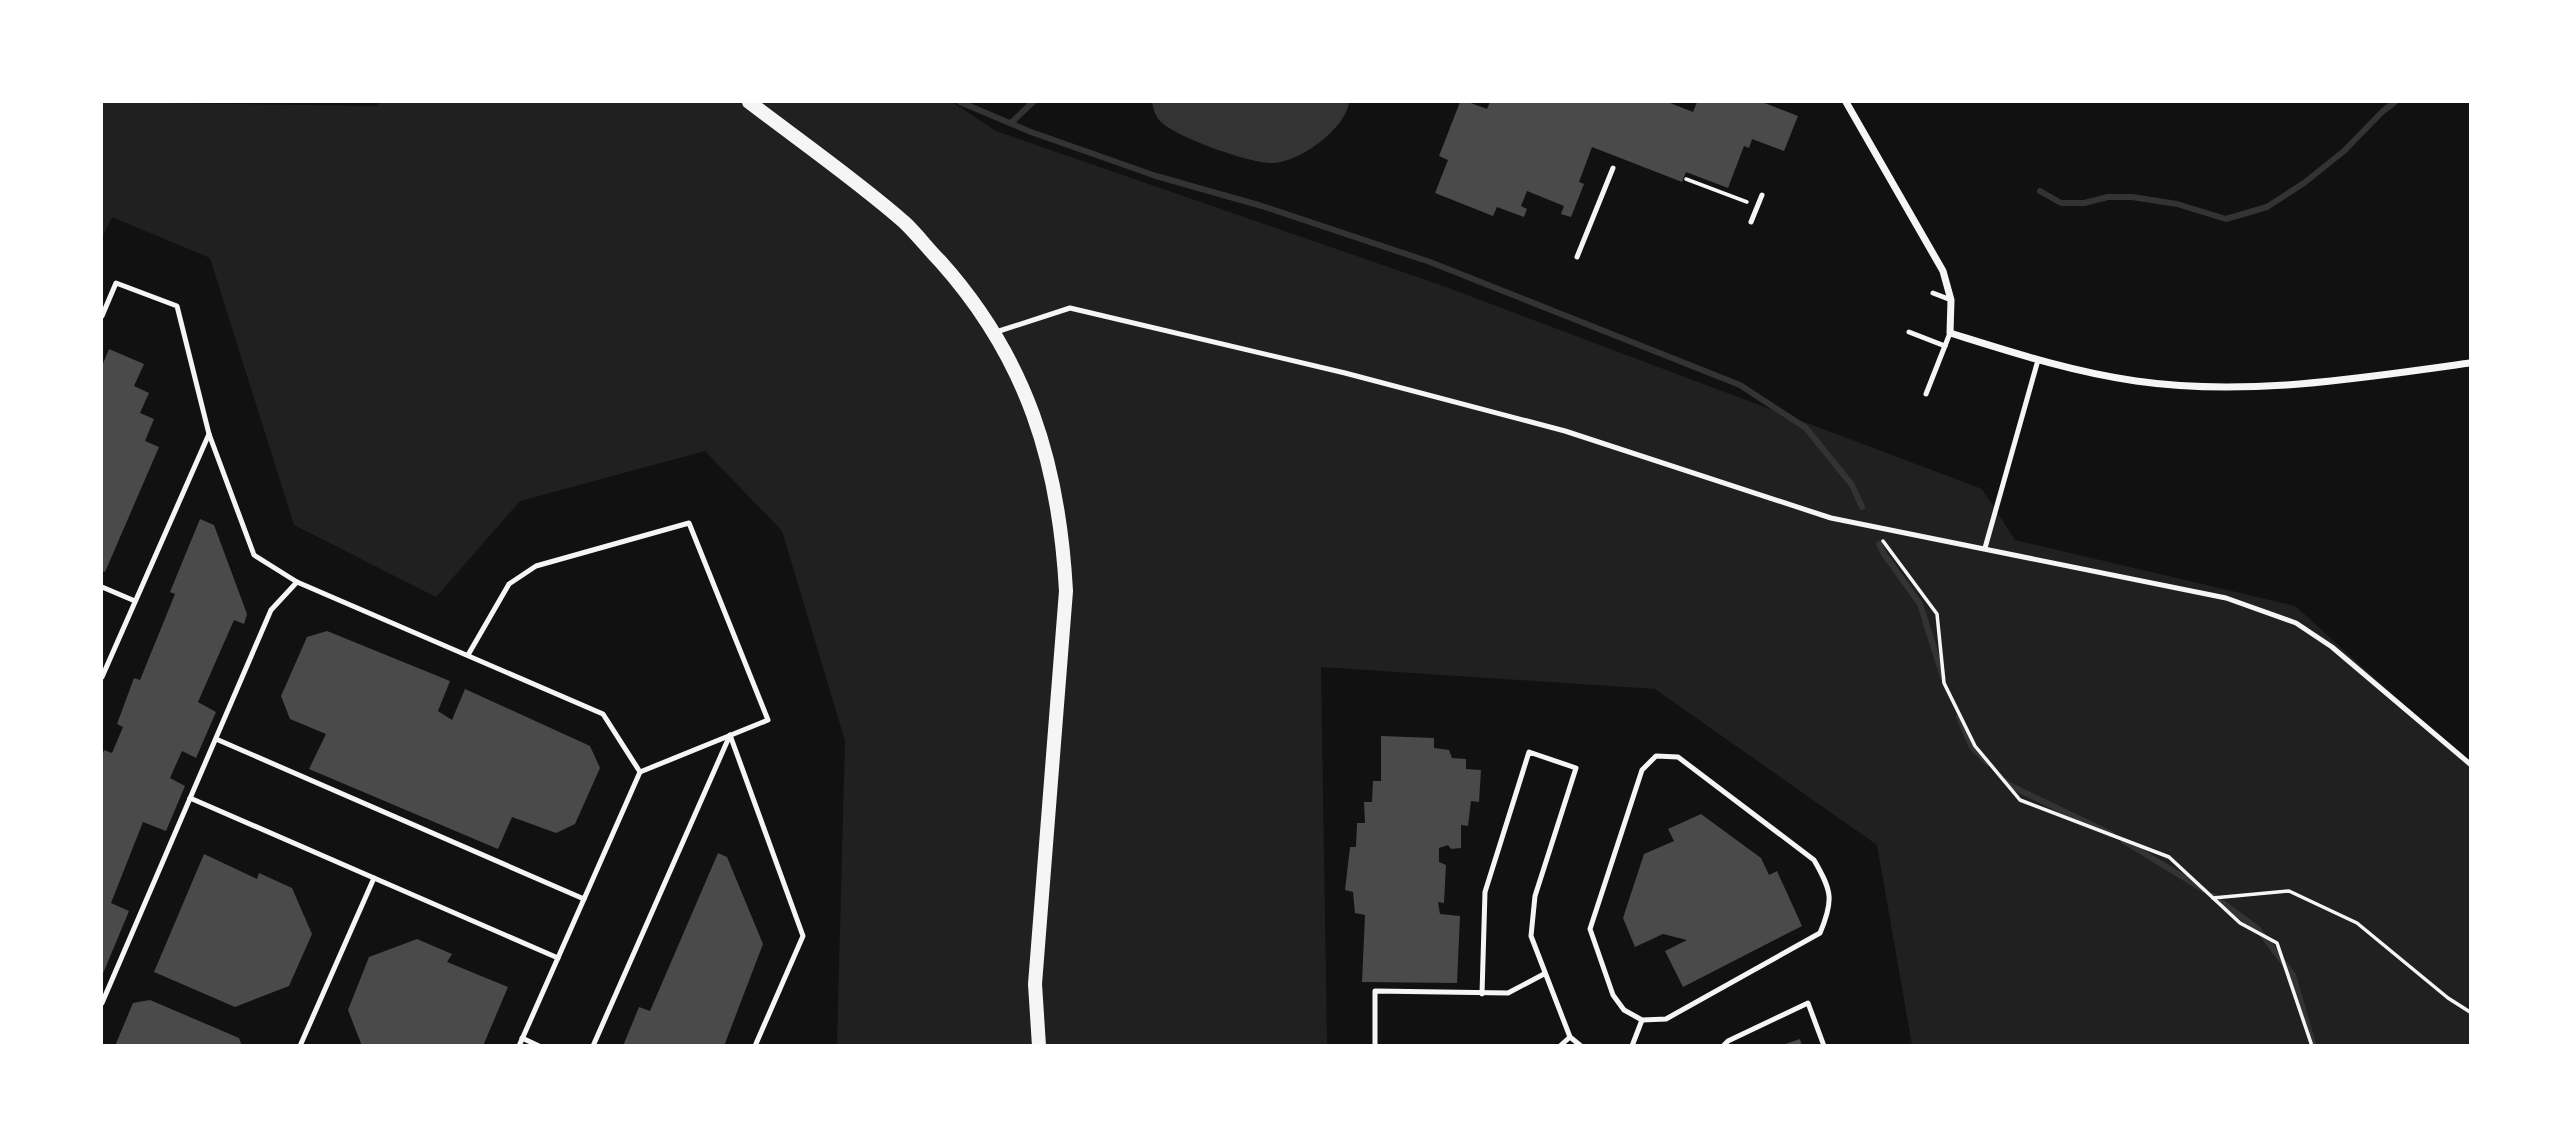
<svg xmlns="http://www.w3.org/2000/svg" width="2572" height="1147" viewBox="0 0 2572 1147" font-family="Ubuntu,sans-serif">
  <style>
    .green { fill: #202020 }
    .water { fill: #333 }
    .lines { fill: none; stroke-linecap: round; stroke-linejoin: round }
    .stream { stroke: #333; stroke-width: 6 }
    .building { fill: #4a4a4a }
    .path { stroke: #f5f5f5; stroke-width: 3.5 }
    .service { stroke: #f5f5f5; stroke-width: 5 }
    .minor { stroke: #f5f5f5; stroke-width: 7 }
    .secondary { stroke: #f5f5f5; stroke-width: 14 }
  </style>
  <rect width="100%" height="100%" fill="#111"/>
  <!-- green -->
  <polygon class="green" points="102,102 377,106 379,102 952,102 996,131 1446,287 1982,489 2015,540 2295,606 2470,764 2470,1045 1912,1045 1877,845 1655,689 1321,667 1327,1045 837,1045 845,741 782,531 705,451 520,501 436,597 294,525 210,258 112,217 102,237"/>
  <!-- water -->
  <path class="water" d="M1152,102h197c-3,27 -52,63 -80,61 -22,-1 -94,-26 -109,-42 -5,-5 -7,-13 -8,-19z"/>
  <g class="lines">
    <!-- stream -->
    <g class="stream">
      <polyline points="960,102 1031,132 1156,176 1262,206 1430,262 1740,385 1806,428 1852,485 1862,507"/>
      <polyline points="1011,123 1033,102"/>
      <polyline points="2040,191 2061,203 2084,203 2108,197 2132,197 2177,204 2226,219 2267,207 2304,183 2344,151 2383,111 2395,102"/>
      <polyline points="1879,544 1884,554 1920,604 1943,677"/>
      <polyline points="1959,717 1972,747 1988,763"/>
      <polyline points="2005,781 2011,786 2111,834"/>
      <polyline points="2124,841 2204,890"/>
      <polyline points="2213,896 2258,929 2293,975 2313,1044"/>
    </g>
  </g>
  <!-- building -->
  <g class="building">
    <polygon points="1460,102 1468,102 1487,109 1490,102 1671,102 1670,103 1693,112 1697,102 1762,102 1798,116 1784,151 1752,139 1749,148 1744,146 1728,188 1686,172 1682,182 1592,147 1579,182 1584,184 1571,217 1561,214 1564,206 1527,191 1521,206 1527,209 1524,217 1497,207 1493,216 1435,193 1448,160 1439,156"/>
    <polygon points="109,349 144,364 134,386 149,393 140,413 154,419 145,441 159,447 105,572 102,571 102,366"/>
    <polygon points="200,519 214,525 247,614 244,624 234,620 198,702 216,712 196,758 182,751 170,778 185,786 166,831 143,822 111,903 129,911 102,976 102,757 104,750 112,753 123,727 117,724 134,678 140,680 175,594 170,592"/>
    <polygon points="327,631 450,681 438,711 452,720 465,689 590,746 600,768 575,824 556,833 512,817 498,849 309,769 326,734 290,719 281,696 307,637"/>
    <polygon points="1381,736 1434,738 1434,748 1449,750 1452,758 1466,759 1466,769 1481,770 1479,802 1471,801 1468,826 1461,825 1461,848 1451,849 1448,845 1439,848 1439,862 1446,865 1444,903 1438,902 1440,914 1460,916 1457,983 1362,982 1365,915 1355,913 1353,892 1345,890 1350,847 1356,847 1357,823 1365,823 1364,802 1372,802 1373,781 1381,781"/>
    <polygon points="1701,814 1761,858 1769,875 1777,871 1802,926 1683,987 1665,951 1687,940 1663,934 1635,947 1623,918 1644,854 1674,841 1668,829"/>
    <polygon points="718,853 727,857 763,944 724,1046 623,1046 639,1007 650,1011"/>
    <polygon points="204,854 257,879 259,873 292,888 312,934 289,986 235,1007 154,972"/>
    <polygon points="417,939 452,954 447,962 508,987 483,1046 362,1046 348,1010 369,957"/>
    <polygon points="150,1000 239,1038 242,1046 115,1046 133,1003"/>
    <polygon points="1800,1039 1802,1046 1782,1046 1782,1045"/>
  </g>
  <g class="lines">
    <!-- path -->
    <g class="path">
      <polyline points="1686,179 1747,202"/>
      <polyline points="1883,541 1937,614 1944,683 1975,746 2020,800 2169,857 2240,923 2277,943 2312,1046"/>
      <polyline points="2213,898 2289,891 2357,923 2448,998 2470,1012"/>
    </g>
    <!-- service -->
    <g class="service">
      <polyline points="1751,222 1762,195"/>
      <polyline points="1577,257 1613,168"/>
      <polyline points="1933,293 1951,300"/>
      <polyline points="102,316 116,283 177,306 209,434 254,555 297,582 603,714 640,772 768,720 689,523 536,566 509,584 468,655"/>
      <polyline points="996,332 1070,308 1345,373 1565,431 1831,518 2226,598 2296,623 2332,647 2470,764"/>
      <polyline points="1909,332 1945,346"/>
      <polyline points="1926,394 1950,333"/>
      <polyline points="1985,548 2038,360"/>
      <polyline points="102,587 135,601"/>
      <polyline points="102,677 209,434"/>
      <polyline points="730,735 803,936 755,1046"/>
      <polyline points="216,739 584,899 640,772"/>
      <path d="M1656,756l22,1 136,103c18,31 20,40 6,73l-154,86 -24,1 -18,-10 -11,-15 -23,-66 52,-159z"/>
      <polyline points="190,798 374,878"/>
      <polyline points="1482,994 1485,892 1529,752 1576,768 1535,896 1531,936 1570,1037 1581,1046"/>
      <polyline points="102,1003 271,610 297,582"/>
      <polyline points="522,1038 539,1046"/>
      <polyline points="300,1046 374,878 558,958"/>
      <polyline points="519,1046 584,899"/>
      <polyline points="593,1046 730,735"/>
      <polyline points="1375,1046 1375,991 1508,993 1544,974"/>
      <polyline points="1560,1046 1570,1037"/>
      <polyline points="1632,1046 1642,1020"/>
      <polyline points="1723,1046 1728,1041 1808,1003 1824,1046"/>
    </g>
    <!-- minor -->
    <path class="minor" d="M1846,102l97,169 8,29 -1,33c61,19 122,39 186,48 112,16 223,-3 334,-18"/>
    <!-- secondary -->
    <path class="secondary" d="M749,102c51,39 107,78 155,120 13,12 24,27 36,39 87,97 119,202 126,330l-31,393 4,62"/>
  </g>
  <!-- border -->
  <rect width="2572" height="1147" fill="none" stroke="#ffffff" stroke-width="206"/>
</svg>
